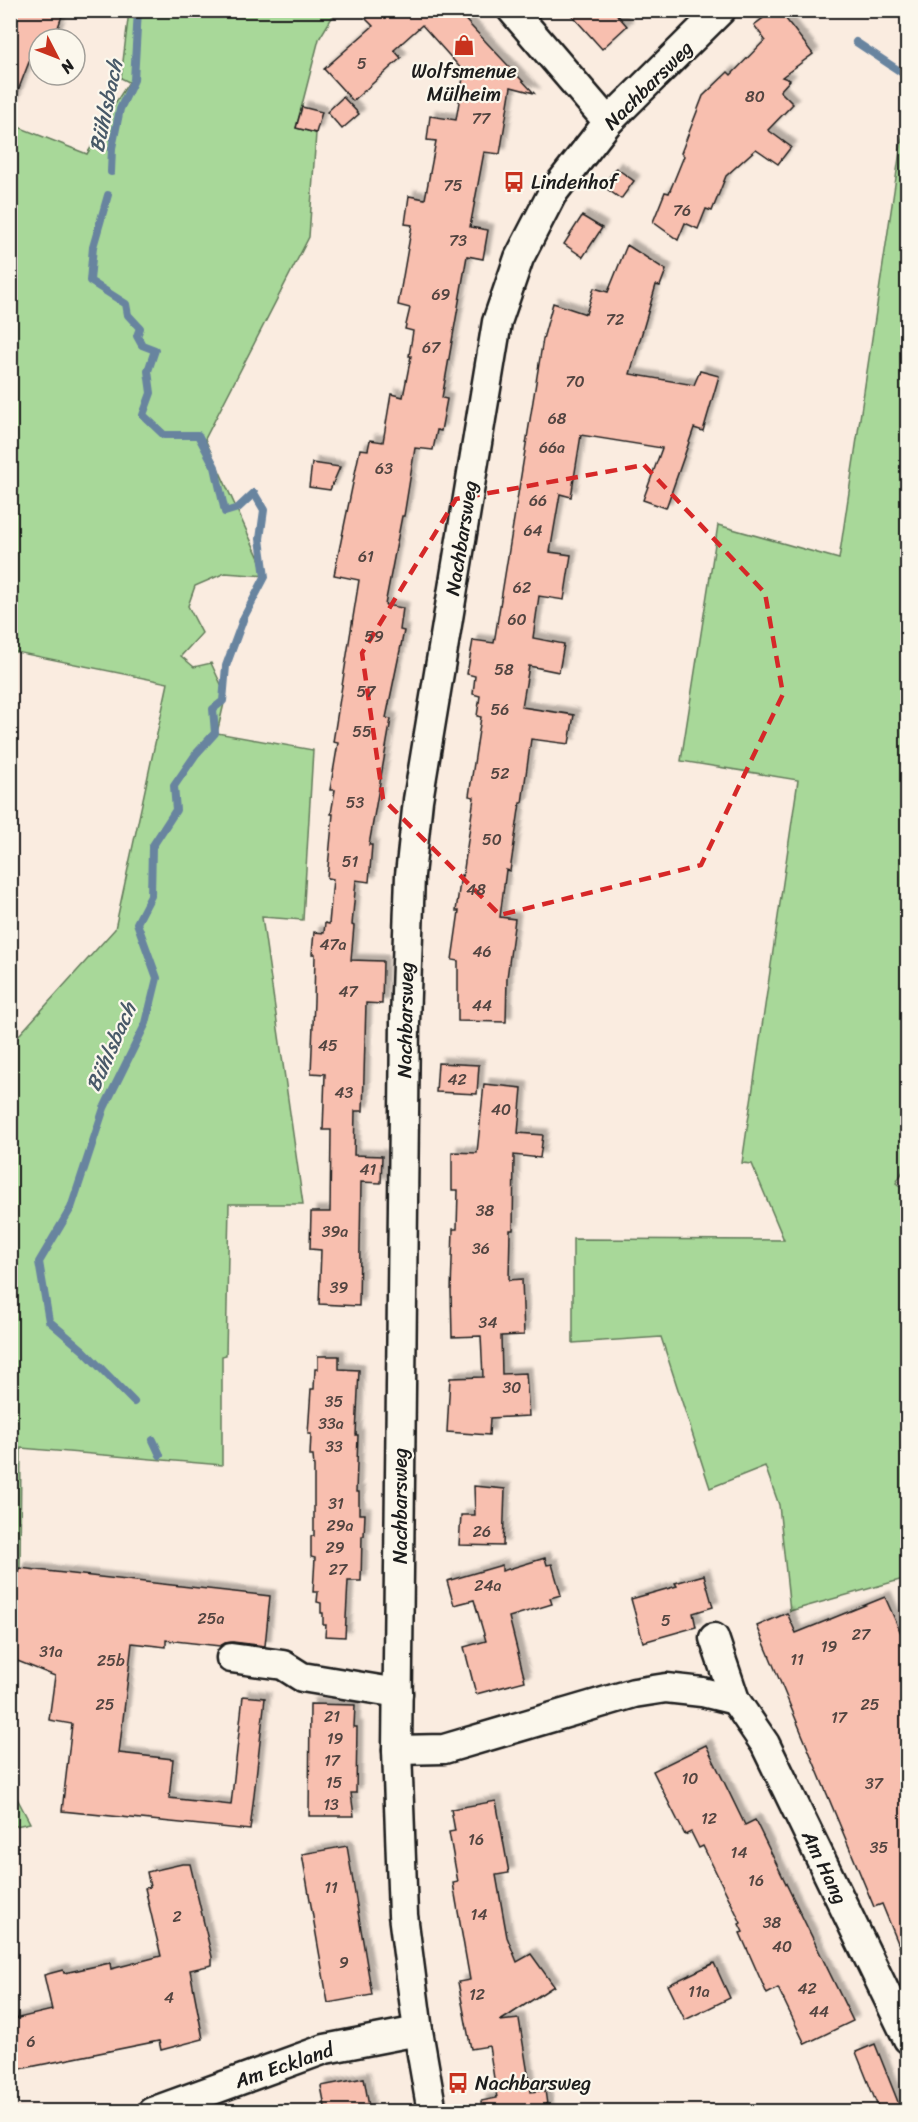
<svg xmlns="http://www.w3.org/2000/svg" width="918" height="2122" viewBox="0 0 918 2122" font-family="Sriracha,sans-serif">
  <style>
    .green { fill: #a8d899; stroke: #627a5a; stroke-width: 1.5 }
    .lines { fill: none; stroke-linecap: round; stroke-linejoin: round }
    .stream { stroke: #68849f; stroke-width: 8 }
    .building { fill: #f8bfaf; stroke: #1c1c1c; stroke-width: 1.5; filter: url(#shadow) }
    .minor-casing { stroke: #1c1c1c; stroke-width: 33 }
    .minor { stroke: #fbf7ec; stroke-width: 28 }
    .marked { fill: none; stroke: #d62828; stroke-width: 4.5; stroke-dasharray: 12 8; stroke-linejoin: round }
    .labels { text-anchor: middle; stroke-width: 4.5; stroke-linejoin: round; paint-order: stroke }
    .number-label { font-size: 16px; fill: #534541 }
    .poi-label { font-size: 20px; fill: #1c1c1c; stroke: #fbf7ec; text-anchor: start }
    .street-label { font-size: 20px; fill: #1c1c1c; stroke: #fbf7ec }
    .water-label { font-size: 21px; font-style: italic; fill: #485968; stroke: #fbf7ec }
  </style>
  <defs>
    <filter id="shadow"><feDropShadow dx="5.5" dy="-5.5" stdDeviation="1.5" flood-color="#0004"/></filter>
  </defs>
  <rect width="100%" height="100%" fill="#faece0"/>
  <filter id="ink" filterUnits="userSpaceOnUse"><feTurbulence type="fractalNoise" baseFrequency=".0167" numOctaves="2"/><feDisplacementMap in="SourceGraphic" scale="12" xChannelSelector="R" yChannelSelector="G"/><feConvolveMatrix kernelMatrix="1 2 1 2 8 2 1 2 1" color-interpolation-filters="sRGB"/></filter>
  <g filter="url(#ink)">
    <!-- green -->
    <g class="green">
      <polygon points="129,11 336,11 319,39 296,128 316,133 309,237 205,439 267,576 225,573 195,586 188,606 202,633 181,656 194,667 211,663 226,695 217,733 313,750 303,920 262,917 303,1204 229,1204 226,1355 222,1356 222,1465 21,1448 20,1571 11,1582 10,1045 115,929 168,683 11,651 11,124 87,154 109,118 106,117 129,82 121,78"/>
      <polygon points="907,104 908,1163 896,1183 908,1192 907,1578 790,1611 779,1505 765,1466 710,1488 661,1337 573,1343 573,1239 784,1240 752,1164 742,1163 798,780 681,761 718,525 839,559"/>
      <polygon points="10,1787 11,1787 30,1823 11,1827"/>
    </g>
    <g class="lines">
      <!-- stream -->
      <g class="stream">
        <polyline points="856,42 904,74 908,74"/>
        <polyline points="111,172 112,148 120,109 134,80 138,10"/>
        <polyline points="108,195 93,247 90,281 126,304 128,315 140,328 137,336 142,345 155,350 148,371 151,393 143,415 164,435 198,435 215,467 225,512 238,508 254,493 264,510 260,539 265,577 244,617 226,666 223,701 213,709 215,733 196,754 174,786 176,810 152,847 151,896 137,923 157,978 146,1023 104,1108 71,1208 39,1262 49,1321 84,1351 134,1402"/>
        <polyline points="153,1440 160,1455"/>
      </g>
    </g>
    <!-- building -->
    <g class="building">
      <polygon points="10,10 64,10 54,39 38,39 12,106"/>
      <polygon points="376,10 456,10 534,93 511,87 500,154 484,152 470,227 488,230 483,259 467,256 442,398 447,399 441,431 437,430 433,450 415,448 404,516 402,516 385,605 403,608 400,630 404,631 386,718 391,719 369,845 372,845 369,882 356,880 352,925 354,926 351,960 383,961 382,1004 366,1003 363,1111 355,1111 354,1155 382,1156 381,1183 361,1182 359,1306 319,1304 321,1250 310,1249 311,1212 330,1212 331,1130 323,1130 325,1074 311,1073 314,1001 315,954 312,954 314,932 324,933 325,923 329,924 333,879 327,878 333,814 331,814 335,790 330,790 338,743 333,742 359,580 334,575 360,449 368,450 370,440 383,442 391,394 403,397 411,356 409,356 413,331 405,329 410,308 398,305 412,225 405,224 409,196 425,199 436,141 427,140 430,116 456,120 464,72 422,25 394,50 401,58 353,101 324,69 373,26 366,19"/>
      <polygon points="567,10 613,10 627,26 602,49"/>
      <polygon points="774,10 779,10 813,54 782,77 790,80 780,91 793,104 768,130 791,147 778,164 756,149 726,176 712,211 706,209 698,229 685,223 678,240 653,222 665,192 669,193 684,156 681,153 703,96 728,72 731,75 765,40 754,25"/>
      <polygon points="343,97 359,114 342,129 327,112"/>
      <polygon points="302,107 322,112 316,133 296,128"/>
      <polygon points="616,168 634,181 621,199 603,186"/>
      <polygon points="582,216 602,228 583,257 564,244"/>
      <polygon points="627,245 666,270 660,286 656,285 630,374 694,385 700,371 719,376 703,431 694,428 666,508 643,500 662,448 581,435 571,497 560,494 550,552 571,555 564,600 539,596 533,638 564,644 559,672 529,666 522,707 574,715 569,744 531,739 522,803 520,803 510,871 506,870 500,917 515,919 507,978 506,1022 458,1021 458,961 452,960 459,911 456,911 461,875 463,876 474,797 469,796 481,717 477,716 480,696 473,694 475,676 467,674 473,640 494,643 543,339 553,303 586,314 594,288 608,292"/>
      <polygon points="312,463 340,467 330,490 309,487"/>
      <polygon points="438,1063 479,1065 477,1094 436,1092"/>
      <polygon points="484,1084 522,1088 518,1133 543,1135 540,1158 514,1155 513,1230 510,1230 509,1280 522,1279 524,1335 501,1336 502,1374 526,1373 529,1416 490,1418 489,1435 447,1432 450,1378 483,1377 481,1336 452,1337 451,1291 453,1229 457,1229 458,1190 452,1190 452,1152 477,1153"/>
      <polygon points="318,1356 339,1356 339,1369 359,1370 356,1435 358,1435 356,1492 359,1492 359,1514 365,1514 364,1536 362,1536 361,1581 348,1581 345,1637 325,1636 326,1625 323,1625 323,1613 321,1613 321,1603 317,1602 318,1592 313,1592 315,1558 311,1557 311,1536 314,1536 314,1467 313,1456 310,1456 311,1434 308,1434 311,1389 314,1389 315,1369 318,1369"/>
      <polygon points="474,1486 505,1489 503,1546 459,1545 461,1515 475,1515"/>
      <polygon points="545,1558 547,1565 552,1564 561,1595 550,1598 552,1604 509,1617 525,1681 476,1694 464,1647 486,1641 474,1600 454,1605 447,1581 502,1565 502,1571"/>
      <polygon points="19,1568 270,1596 265,1646 233,1642 225,1643 220,1646 166,1640 166,1647 132,1643 119,1753 173,1759 169,1798 231,1805 243,1696 265,1698 250,1830 62,1811 72,1724 49,1720 55,1676 10,1658 10,1622"/>
      <polygon points="704,1575 713,1607 693,1613 696,1627 643,1642 631,1599 677,1586 675,1583"/>
      <polygon points="885,1597 908,1649 907,1965 882,1904 874,1907 757,1626 787,1613 796,1633"/>
      <polygon points="310,1704 355,1705 354,1727 357,1727 356,1793 351,1793 354,1816 309,1816"/>
      <polygon points="706,1745 745,1825 755,1820 853,2021 805,2044 778,1988 767,1994 740,1933 743,1932 739,1924 741,1923 703,1846 699,1848 691,1832 685,1835 653,1771"/>
      <polygon points="496,1801 509,1873 496,1875 507,1937 517,1962 531,1954 554,1986 500,2021 519,2019 531,2092 545,2090 548,2112 482,2112 481,2101 497,2098 489,2046 471,2049 458,1982 470,1980 453,1883 458,1882 449,1832 455,1831 451,1809"/>
      <polygon points="347,1846 372,1995 328,2003 302,1854"/>
      <polygon points="182,1864 190,1864 212,1957 212,1965 190,1970 203,2039 161,2050 159,2041 10,2071 10,2020 52,2010 44,1975 63,1970 64,1973 110,1963 111,1969 161,1956 145,1888 150,1887 147,1872"/>
      <polygon points="714,1963 730,1998 685,2020 668,1985"/>
      <polygon points="875,2044 902,2112 880,2112 856,2052"/>
      <polygon points="364,2078 370,2112 326,2112 321,2086"/>
    </g>
    <g class="lines">
      <defs>
        <g id="minor">
          <polyline points="512,10 608,122"/>
          <polyline points="714,1638 735,1700 765,1744 908,2039"/>
          <polyline points="231,1658 283,1665 302,1677 398,1693"/>
          <polyline points="397,1750 444,1749 634,1693 666,1688 702,1692 735,1700"/>
          <polyline points="152,2112 325,2049 418,2031"/>
          <polyline points="432,2112 418,2031 403,1915 397,1750 405,1022 410,875 418,800 497,322 519,258 552,194 608,122 721,10"/>
        </g>
      </defs>
      <!-- minor casing -->
      <use href="#minor" class="minor-casing"/>
      <!-- minor -->
      <use href="#minor" class="minor"/>
    </g>
  </g>
  <!-- marked area -->
  <path class="marked" d="M644,465l121,128 18,101 -82,171 -201,50 -117,-116 -21,-146 94,-154z"/>
  <!-- icons -->
  <defs>
    <symbol id="shop-bare" viewBox="-9 -9 18 18"><path d="M-5-2.5h2.3a2.7 3.5 0 0 1 5.4 0H5L5.5 6h-11ZM-1.5-2.5h3a1.5 2.3 0 0 0-3 0Z" fill="#c8321e" stroke="#fbf7ec" stroke-width="2.5" paint-order="stroke"/></symbol>
    <symbol id="bus-bare" viewBox="-9 -9 18 18"><path d="M-5-6H5V4H4V6H2V4H-2V6H-4V4H-5ZM-3.5-4V0h7V-4ZM-3.5 1.2v1.5H-2V1.2ZM2 1.2v1.5H3.5V1.2Z" fill="#c8321e" stroke="#fbf7ec" stroke-width="2.5" paint-order="stroke"/></symbol>
  </defs>
  <g fill-rule="evenodd">
    <use href="#shop-bare" x="449" y="30" width="30" height="30"/>
    <use href="#bus-bare" x="499" y="167" width="30" height="30"/>
    <use href="#bus-bare" x="443" y="2068" width="30" height="30"/>
  </g>
  <g class="labels">
    <!-- number labels -->
    <g class="number-label">
      <text x="362" y="69">5</text>
      <text x="755" y="102">80</text>
      <text x="481" y="124">77</text>
      <text x="453" y="191">75</text>
      <text x="682" y="216">76</text>
      <text x="458" y="246">73</text>
      <text x="441" y="300">69</text>
      <text x="615" y="325">72</text>
      <text x="431" y="353">67</text>
      <text x="575" y="387">70</text>
      <text x="557" y="424">68</text>
      <text x="552" y="453">66a</text>
      <text x="384" y="474">63</text>
      <text x="538" y="506">66</text>
      <text x="533" y="536">64</text>
      <text x="366" y="562">61</text>
      <text x="522" y="593">62</text>
      <text x="517" y="625">60</text>
      <text x="374" y="642">59</text>
      <text x="504" y="675">58</text>
      <text x="366" y="697">57</text>
      <text x="500" y="715">56</text>
      <text x="362" y="737">55</text>
      <text x="500" y="779">52</text>
      <text x="355" y="808">53</text>
      <text x="492" y="845">50</text>
      <text x="350" y="867">51</text>
      <text x="476" y="895">48</text>
      <text x="333" y="950">47a</text>
      <text x="482" y="957">46</text>
      <text x="348" y="997">47</text>
      <text x="482" y="1011">44</text>
      <text x="328" y="1051">45</text>
      <text x="457" y="1085">42</text>
      <text x="344" y="1098">43</text>
      <text x="501" y="1115">40</text>
      <text x="368" y="1175">41</text>
      <text x="485" y="1216">38</text>
      <text x="335" y="1237">39a</text>
      <text x="481" y="1254">36</text>
      <text x="339" y="1293">39</text>
      <text x="488" y="1328">34</text>
      <text x="512" y="1393">30</text>
      <text x="334" y="1407">35</text>
      <text x="331" y="1429">33a</text>
      <text x="334" y="1452">33</text>
      <text x="336" y="1509">31</text>
      <text x="340" y="1531">29a</text>
      <text x="482" y="1537">26</text>
      <text x="335" y="1553">29</text>
      <text x="338" y="1575">27</text>
      <text x="488" y="1591">24a</text>
      <text x="211" y="1624">25a</text>
      <text x="666" y="1626">5</text>
      <text x="861" y="1640">27</text>
      <text x="829" y="1652">19</text>
      <text x="51" y="1657">31a</text>
      <text x="797" y="1665">11</text>
      <text x="111" y="1666">25b</text>
      <text x="105" y="1710">25</text>
      <text x="870" y="1710">25</text>
      <text x="332" y="1722">21</text>
      <text x="839" y="1723">17</text>
      <text x="335" y="1744">19</text>
      <text x="332" y="1766">17</text>
      <text x="690" y="1784">10</text>
      <text x="334" y="1788">15</text>
      <text x="874" y="1789">37</text>
      <text x="331" y="1810">13</text>
      <text x="709" y="1824">12</text>
      <text x="476" y="1845">16</text>
      <text x="879" y="1853">35</text>
      <text x="739" y="1858">14</text>
      <text x="756" y="1886">16</text>
      <text x="331" y="1893">11</text>
      <text x="479" y="1920">14</text>
      <text x="177" y="1922">2</text>
      <text x="772" y="1928">38</text>
      <text x="782" y="1952">40</text>
      <text x="344" y="1968">9</text>
      <text x="807" y="1994">42</text>
      <text x="699" y="1997">11a</text>
      <text x="477" y="2000">12</text>
      <text x="169" y="2003">4</text>
      <text x="819" y="2017">44</text>
      <text x="31" y="2047">6</text>
    </g>
    <!-- poi labels -->
    <g class="poi-label">
      <text x="464" y="78" text-anchor="middle">Wolfsmenue<tspan x="464" dy="23">Mülheim</tspan></text>
      <text x="531" y="189">Lindenhof</text>
      <text x="475" y="2090">Nachbarsweg</text>
    </g>
    <!-- street labels -->
    <g class="street-label">
      <text transform="translate(648 85) rotate(-45)" y="7">Nachbarsweg</text>
      <text transform="translate(461 538) rotate(-81)" y="7">Nachbarsweg</text>
      <text transform="translate(405 1020) rotate(-89)" y="7">Nachbarsweg</text>
      <text transform="translate(400 1506) rotate(-90)" y="7">Nachbarsweg</text>
      <text transform="translate(825 1867) rotate(64)" y="7">Am Hang</text>
      <text transform="translate(284 2065) rotate(-19)" y="7">Am Eckland</text>
    </g>
    <!-- water labels -->
    <g class="water-label">
      <text transform="translate(106 106) rotate(-78)" y="7">Bühlsbach</text>
      <text transform="translate(111 1047) rotate(-66)" y="7">Bühlsbach</text>
    </g>
  </g>
  <!-- margin -->
  <rect width="918" height="2122" fill="none" stroke="#fbf7ec" stroke-width="36"/>
  <rect x="18" y="18" width="882" height="2086" fill="none" stroke="#1c1c1c" stroke-width="2" filter="url(#ink)"/>
  <!-- north arrow -->
  <g transform="translate(57 57) rotate(132)"><circle r="28" fill="#fbf7ec" stroke="#a29f99" stroke-width="1.5"/>
  <path d="M0-4.5L10 22L0 15L-10 22Z" fill="#c8321e"/>
  <text y="-9" font-size="16" font-weight="bold" text-anchor="middle" fill="#1c1c1c">N</text>
  </g>
</svg>
